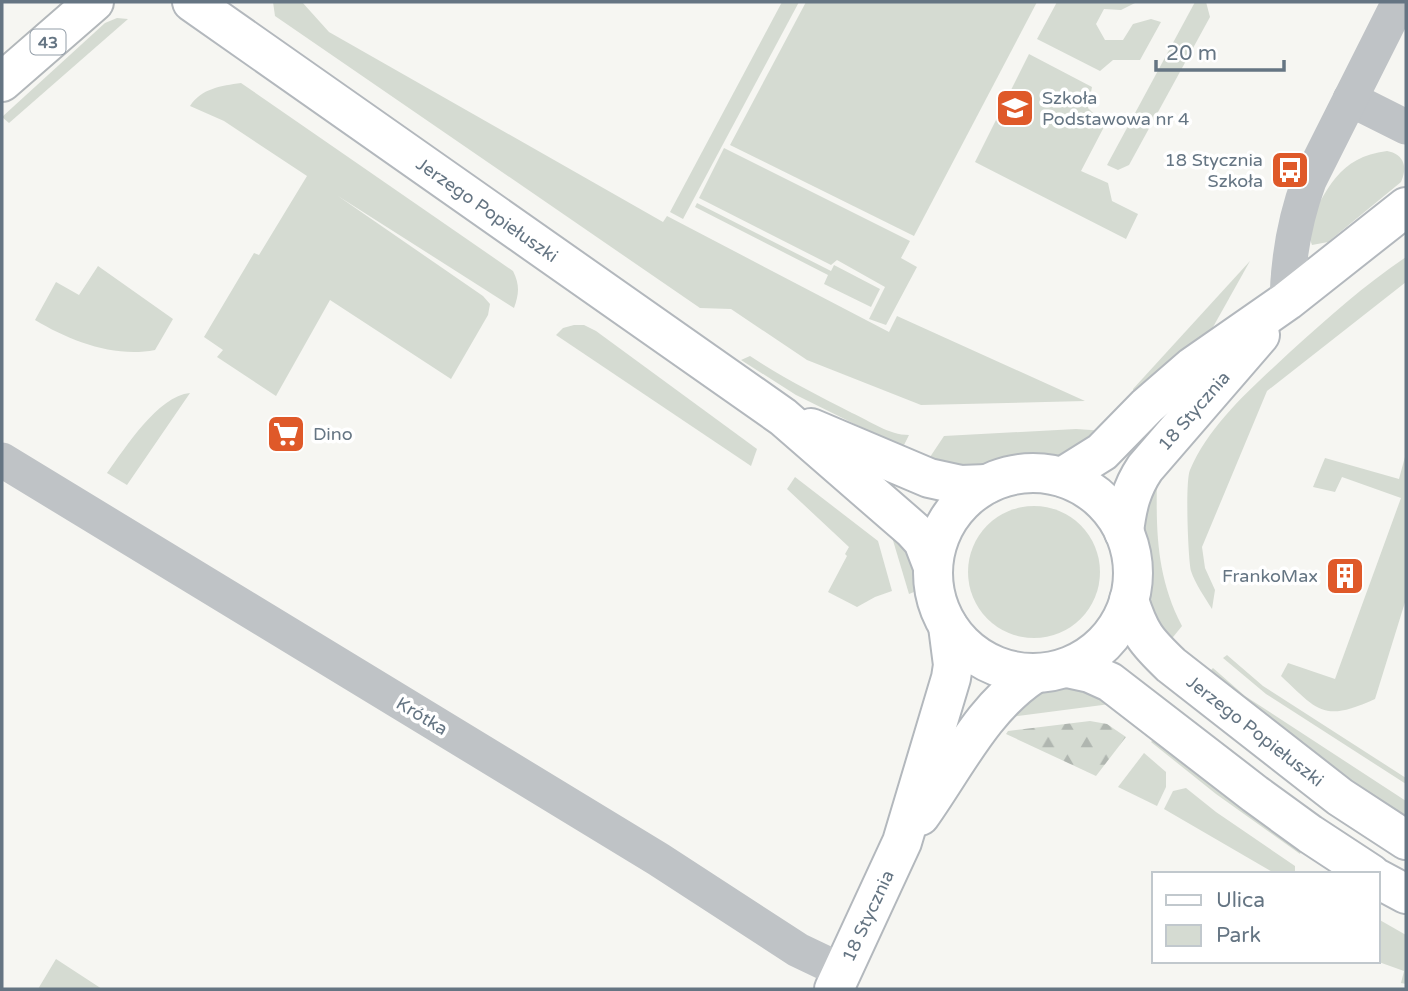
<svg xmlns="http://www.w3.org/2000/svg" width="1408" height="991" viewBox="0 0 1408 991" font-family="'Varela Round',sans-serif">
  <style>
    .green { fill: #d5dbd2 }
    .forest { fill: url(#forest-firs) }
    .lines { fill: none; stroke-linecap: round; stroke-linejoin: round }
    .secondary-casing { stroke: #b3b8bd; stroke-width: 42 }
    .primary-casing { stroke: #b2b7ba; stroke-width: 42 }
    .street { stroke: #bfc3c6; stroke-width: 35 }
    .secondary { stroke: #fff; stroke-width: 38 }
    .primary { stroke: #fff; stroke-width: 38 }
    .labels { text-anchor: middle; stroke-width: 7; stroke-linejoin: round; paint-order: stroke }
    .shield { fill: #fff; stroke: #939ea8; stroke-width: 2 }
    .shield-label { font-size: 16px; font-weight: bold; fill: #657583 }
    .poi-label { font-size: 18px; fill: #657583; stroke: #fff; text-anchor: start }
    .street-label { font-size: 18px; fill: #657583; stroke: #fff }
  </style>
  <defs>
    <pattern id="forest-firs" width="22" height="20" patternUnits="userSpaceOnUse" patternTransform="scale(1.75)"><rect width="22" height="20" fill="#d5dbd2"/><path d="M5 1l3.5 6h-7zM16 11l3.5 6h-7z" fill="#b0b6b0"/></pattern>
  </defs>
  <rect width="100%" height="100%" fill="#f6f6f2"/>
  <!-- green -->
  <g class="green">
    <polygon points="273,2 302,2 329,32 663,222 667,216 889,332 897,316 1085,401 921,405 807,360 731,309 700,308 275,16"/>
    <polygon points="782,2 799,2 683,219 670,212"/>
    <polygon points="806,2 1037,2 914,236 730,145"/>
    <polygon points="1057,2 1137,2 1121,10 1104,9 1096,24 1105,40 1123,40 1133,24 1151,19 1161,22 1140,60 1113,60 1100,71 1037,39"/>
    <polygon points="1195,2 1206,2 1210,17 1129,165 1118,170 1107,165"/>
    <polygon points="117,18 128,19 9,123 2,117 105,23"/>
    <polygon points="1029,54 1092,87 1088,108 1105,125 1081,171 1108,183 1112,201 1138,214 1126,239 975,162"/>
    <path d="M241,83l272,188c7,14 6,23 1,37l-176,-112 145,100 7,8 -2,11 -37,64 -121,-79 -54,96 -59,-39 6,-7 -19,-13 50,-84 5,2 48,-79 -83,-55 -34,-15c12,-18 31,-20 51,-23z"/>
    <polygon points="724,148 910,241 901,258 917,267 886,325 869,319 885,287 837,260 831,265 699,198"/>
    <path d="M1387,151c17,3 21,16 14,31l-73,60 -16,3 -6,-17c21,-38 32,-71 81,-77z"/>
    <polygon points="697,203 831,271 834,265 880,289 871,307 824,284 828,275 695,207"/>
    <path d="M1406,257v25l-139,109 -65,156 3,21 10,22 -3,19c-7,-11 -17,-26 -21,-38 -3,-13 -6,-90 -1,-101 20,-47 64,-84 100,-118 39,-35 73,-66 116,-95z"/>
    <polygon points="1250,261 1208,336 1134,401 1133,389"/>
    <path d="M98,266l75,53 -18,31c-41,8 -85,-9 -120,-30l21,-38 23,13z"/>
    <polygon points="574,325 584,325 596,331 757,449 751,466 556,335 563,328"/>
    <path d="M750,356c33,22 67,39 102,57 18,8 37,22 57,22l-5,10 -13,-3 -95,-47 -55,-35z"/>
    <path d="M190,393l-63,92 -20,-12c18,-25 51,-77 83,-80z"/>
    <polygon points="1076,429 1106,431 1061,459 1014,462 965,470 928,460 944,436"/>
    <path d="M1406,453v146l-31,100c-51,23 -56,13 -94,-23l7,-13 47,16 66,-181 -59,-21 -7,15 -22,-5 12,-29 74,21z"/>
    <path d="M1157,475c-1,55 -1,101 25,151l-13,16 -7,-6 -15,-38v-30l-6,-31 11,-49z"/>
    <polygon points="795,477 878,541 892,591 875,597 857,607 828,592 847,556 845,554 849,547 787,489"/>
    <circle cx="1034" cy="572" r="66"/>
    <polygon points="889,527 915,559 920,583 914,592 909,594"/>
    <polygon points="1227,655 1263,686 1406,778 1406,784 1266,694 1223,658"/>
    <polygon points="1213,668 1245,696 1406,801 1406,826 1210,671"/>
    <polygon points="1060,684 1073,684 1118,703 1003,718 1038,689"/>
    <polygon points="1154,739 1303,844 1300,854 1216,794 1151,742"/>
    <polygon points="1144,753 1166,772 1166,787 1157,806 1118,787"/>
    <polygon points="1186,788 1216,812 1295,866 1295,874 1276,874 1164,809 1173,791"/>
    <polygon points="1378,919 1406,935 1406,984 1401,983 1404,971 1376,961 1378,961"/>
    <polygon points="56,959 102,989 38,989"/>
  </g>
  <!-- forest -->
  <polygon class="forest" points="1090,721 1107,724 1126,737 1096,776 1006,734 1008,731"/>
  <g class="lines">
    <defs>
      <g id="secondary">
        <polyline points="192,2 783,417 913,530 923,541 933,567"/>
        <polyline points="811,428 929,478 961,485 987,484"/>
        <circle cx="1033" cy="573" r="100"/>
        <polyline points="1062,477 1102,452 1147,406 1192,367 1287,301 1406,207"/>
        <path d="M1124,532c3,-25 7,-43 21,-64l115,-133"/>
        <path d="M1129,600c11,34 17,41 42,65l169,132 66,43"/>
        <polyline points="1067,668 1090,673 1110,682 1255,794 1310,834 1371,874"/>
        <path d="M920,816c35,-49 63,-109 114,-142"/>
        <polyline points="1378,879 1406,894"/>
        <polyline points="834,989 902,842 951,678 953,665 948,626"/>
      </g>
      <polyline id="primary" points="2,82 94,2"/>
    </defs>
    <!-- secondary casing -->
    <use href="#secondary" class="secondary-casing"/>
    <!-- primary casing -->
    <use href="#primary" class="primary-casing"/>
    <!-- street -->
    <g class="street">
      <polyline points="1350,99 1406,127"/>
      <path d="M1287,301c1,-43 7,-80 22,-120l90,-179"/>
      <polyline points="2,460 658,859 798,950 842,971"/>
    </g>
    <!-- secondary -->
    <use href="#secondary" class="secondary"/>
    <!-- primary -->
    <use href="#primary" class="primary"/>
  </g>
  <!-- icons -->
  <defs>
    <symbol id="school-square" viewBox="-11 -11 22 22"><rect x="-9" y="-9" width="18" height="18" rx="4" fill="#df5929" stroke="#fff"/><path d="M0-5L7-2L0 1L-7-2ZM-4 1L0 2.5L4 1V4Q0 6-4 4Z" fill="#fff"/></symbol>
    <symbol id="bus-square" viewBox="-11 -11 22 22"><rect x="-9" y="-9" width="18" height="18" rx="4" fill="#df5929" stroke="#fff"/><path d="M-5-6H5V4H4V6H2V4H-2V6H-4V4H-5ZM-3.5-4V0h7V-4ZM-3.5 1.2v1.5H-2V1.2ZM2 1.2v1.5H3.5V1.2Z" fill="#fff"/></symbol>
    <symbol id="supermarket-square" viewBox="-11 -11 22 22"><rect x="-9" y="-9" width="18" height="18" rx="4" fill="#df5929" stroke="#fff"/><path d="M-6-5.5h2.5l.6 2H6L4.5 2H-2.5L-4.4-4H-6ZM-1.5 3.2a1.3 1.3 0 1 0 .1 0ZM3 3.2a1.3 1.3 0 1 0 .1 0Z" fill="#fff"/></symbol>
    <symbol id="building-square" viewBox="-11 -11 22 22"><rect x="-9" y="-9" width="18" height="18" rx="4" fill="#df5929" stroke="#fff"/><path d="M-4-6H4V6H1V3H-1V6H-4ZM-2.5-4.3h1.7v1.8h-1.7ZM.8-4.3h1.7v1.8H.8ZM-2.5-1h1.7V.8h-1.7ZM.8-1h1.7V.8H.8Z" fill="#fff"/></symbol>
  </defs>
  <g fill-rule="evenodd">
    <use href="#school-square" x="993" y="86" width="44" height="44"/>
    <use href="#bus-square" x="1268" y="148" width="44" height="44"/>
    <use href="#supermarket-square" x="264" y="412" width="44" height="44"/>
    <use href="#building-square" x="1323" y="554" width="44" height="44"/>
  </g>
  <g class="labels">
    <!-- shield labels -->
    <rect class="shield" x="30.5" y="29.5" width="35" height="25" rx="5"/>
    <g class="shield-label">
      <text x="48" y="48">43</text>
    </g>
    <!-- poi labels -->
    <g class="poi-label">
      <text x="1042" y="104">Szkoła<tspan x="1042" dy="21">Podstawowa nr 4</tspan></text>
      <text x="1263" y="166" text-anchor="end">18 Stycznia<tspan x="1263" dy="21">Szkoła</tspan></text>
      <text x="313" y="440">Dino</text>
      <text x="1318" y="582" text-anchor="end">FrankoMax</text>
    </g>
    <!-- street labels -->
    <g class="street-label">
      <text transform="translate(487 210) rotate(35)" y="6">Jerzego Popiełuszki</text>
      <text transform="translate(1194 411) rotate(-49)" y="6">18 Stycznia</text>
      <text transform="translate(422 716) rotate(31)" y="6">Krótka</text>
      <text transform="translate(1255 731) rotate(38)" y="6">Jerzego Popiełuszki</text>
      <text transform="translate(868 916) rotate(-65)" y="6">18 Stycznia</text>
    </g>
  </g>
  <!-- border -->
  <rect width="1408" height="991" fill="none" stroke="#657583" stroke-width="7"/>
  <!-- legend -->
  <rect x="1152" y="872" width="228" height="91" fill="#ffffff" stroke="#c1c8cd" stroke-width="2"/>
  <rect x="1166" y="895" width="35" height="10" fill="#ffffff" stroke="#c1c8cd" stroke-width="2"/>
  <text x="1216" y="907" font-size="21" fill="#657583">Ulica</text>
  <rect x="1166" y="925" width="35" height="21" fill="#d5dbd2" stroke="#c1c8cd" stroke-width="2"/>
  <text x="1216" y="942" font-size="21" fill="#657583">Park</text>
  <!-- scale -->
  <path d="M1156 60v10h128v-10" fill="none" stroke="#657583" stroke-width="3.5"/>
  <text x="1166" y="60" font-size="21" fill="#657583" stroke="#ffffff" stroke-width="5" paint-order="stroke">20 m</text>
</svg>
